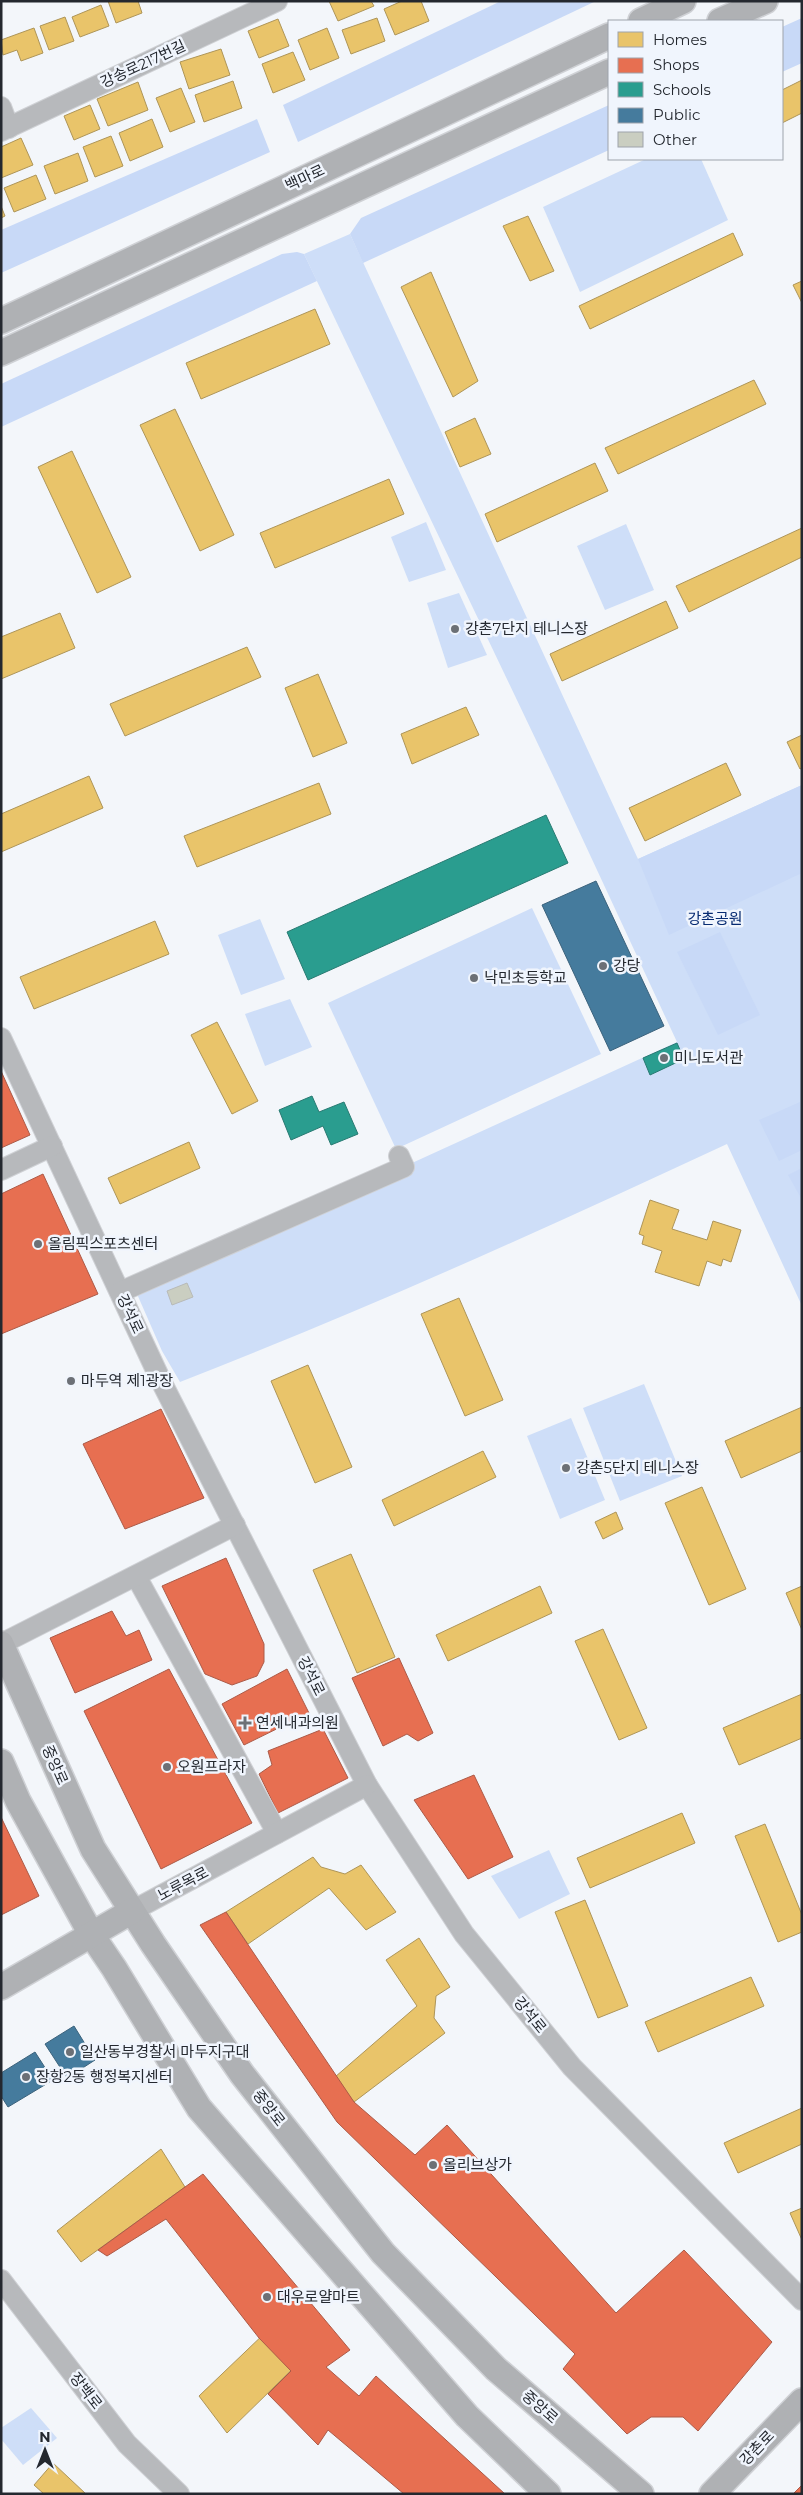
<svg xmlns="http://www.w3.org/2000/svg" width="803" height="2495" viewBox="0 0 803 2495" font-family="Montserrat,'Noto Sans KR',sans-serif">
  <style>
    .green { fill: #cedef8 }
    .forest { fill: #c8d9f7 }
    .homes { fill: #e9c46a; stroke: #ae9558 }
    .shops { fill: #e76f51; stroke: #ac5a47 }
    .schools { fill: #2a9d8f; stroke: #287a72 }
    .public { fill: #457b9d; stroke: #3b627c }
    .building { fill: #cacec1; stroke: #b8bab8 }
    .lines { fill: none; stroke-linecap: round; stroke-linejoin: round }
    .minor-casing { stroke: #cfd1d5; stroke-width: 22 }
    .major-casing { stroke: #cfd1d5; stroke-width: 28 }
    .minor { stroke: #b7b9bc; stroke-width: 20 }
    .major { stroke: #afb1b4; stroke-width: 25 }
    .poi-dot { fill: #6c7076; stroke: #f0f5fd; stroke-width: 2 }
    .labels { text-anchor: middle; stroke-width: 5; stroke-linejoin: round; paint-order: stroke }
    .street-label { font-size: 15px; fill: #24282f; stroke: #f0f5fd }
    .poi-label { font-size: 15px; fill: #24282f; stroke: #f0f5fd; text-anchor: start }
    .park-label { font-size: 15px; fill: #062a71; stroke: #f0f5fd }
  </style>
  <rect width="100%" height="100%" fill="#f3f6fa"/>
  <!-- green -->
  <g class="green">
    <polygon points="646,159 701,159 728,220 580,292 543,207"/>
    <path d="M350,234l288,625 164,-74v521l-75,-162c-180,84 -362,166 -547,238l-18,-31 -25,-57 277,-127 -2,-4 265,-121 -120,-258 -253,-530z"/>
    <polygon points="426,522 446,570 409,582 391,537"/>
    <polygon points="626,524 654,590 605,610 577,546"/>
    <polygon points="459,593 487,655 448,668 427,603"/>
    <polygon points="532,908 601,1054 396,1149 328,1003"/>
    <polygon points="260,919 285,979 241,995 218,935"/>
    <polygon points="290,999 312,1047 265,1066 245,1014"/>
    <polygon points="644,1384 682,1476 620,1501 583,1408"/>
    <polygon points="571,1418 605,1500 560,1519 527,1436"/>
    <polygon points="549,1850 570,1894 519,1919 491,1876"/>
    <polygon points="31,2408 57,2438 23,2465 1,2439 1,2428"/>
  </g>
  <!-- forest -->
  <g class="forest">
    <polygon points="501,1 596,1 298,142 283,105"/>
    <polygon points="802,18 802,63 782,72 782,27"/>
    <polygon points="609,105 609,150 363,263 350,234 361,218"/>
    <polygon points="257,119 270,152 1,273 1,230"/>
    <polygon points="297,252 304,254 317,281 1,427 1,384 282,254"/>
    <polygon points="802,785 802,873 669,935 638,859"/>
    <polygon points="720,932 760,1015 718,1035 677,952"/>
    <polygon points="800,1102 802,1150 779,1161 759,1120"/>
    <polygon points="802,1168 802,1200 788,1175"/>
  </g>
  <!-- homes -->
  <g class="homes">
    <polygon points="108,1 138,1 142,13 116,23"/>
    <polygon points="329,1 371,1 374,6 338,21"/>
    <polygon points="402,1 421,1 429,21 395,35 384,9"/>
    <polygon points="101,5 109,26 80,37 72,17"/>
    <polygon points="65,17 74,41 49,50 40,26"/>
    <polygon points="377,18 385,41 351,54 342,30"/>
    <polygon points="278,19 289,46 259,58 248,31"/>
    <polygon points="34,28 43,53 21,61 17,50 3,55 1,40"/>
    <polygon points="327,28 339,58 310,70 298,40"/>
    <polygon points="221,49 230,75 189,89 180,62"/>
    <polygon points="293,52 305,80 273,93 262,64"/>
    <polygon points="802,80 802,113 782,123 782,90"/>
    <polygon points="233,81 242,108 204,122 195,95"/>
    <polygon points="138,82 148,110 108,126 97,99"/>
    <polygon points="181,88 195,122 170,132 156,98"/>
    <polygon points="90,105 100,129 74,140 64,116"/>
    <polygon points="152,119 163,147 130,161 119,133"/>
    <polygon points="111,136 123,166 95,177 83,147"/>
    <polygon points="21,138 33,165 1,178 1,147"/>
    <polygon points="78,153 88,181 55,194 44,166"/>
    <polygon points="36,175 46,199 14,212 4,188"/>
    <polygon points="1,206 5,216 1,218"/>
    <polygon points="528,216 554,271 530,281 503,226"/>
    <polygon points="733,233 743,255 590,329 579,306"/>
    <polygon points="431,272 478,381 453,397 401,287"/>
    <polygon points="802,281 802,303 793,285"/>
    <polygon points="315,309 330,344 201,399 186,363"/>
    <polygon points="754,380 766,404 618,474 605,448"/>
    <polygon points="175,409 234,535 200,551 140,425"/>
    <polygon points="475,418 491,454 460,467 445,432"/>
    <polygon points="72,451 131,577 97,593 38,467"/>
    <polygon points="595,463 608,491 497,542 485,514"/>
    <polygon points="389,479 404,514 275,568 260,533"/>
    <polygon points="802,528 802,557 689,612 676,586"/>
    <polygon points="666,601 678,628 562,681 550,654"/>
    <polygon points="60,613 75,648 1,679 1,637"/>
    <polygon points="247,647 261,677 125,736 110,704"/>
    <polygon points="318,674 347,743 313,757 285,688"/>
    <polygon points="466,707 479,735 412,764 401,734"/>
    <polygon points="802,735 802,768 800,769 787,742"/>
    <polygon points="726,763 741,795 645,841 629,808"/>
    <polygon points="89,776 103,808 1,852 1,814"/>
    <polygon points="319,783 331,814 197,867 184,836"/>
    <polygon points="155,921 169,954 34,1009 20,977"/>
    <polygon points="217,1022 258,1101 232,1114 191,1035"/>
    <polygon points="189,1142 200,1168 120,1204 108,1178"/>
    <polygon points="650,1200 679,1210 672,1229 707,1240 713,1221 741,1230 731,1262 723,1259 721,1266 707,1261 699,1286 655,1272 662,1251 642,1244 644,1236 639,1234"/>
    <polygon points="459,1298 503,1400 465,1416 421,1314"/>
    <polygon points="308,1365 352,1467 315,1483 271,1381"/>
    <polygon points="802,1407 802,1451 741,1478 725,1441"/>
    <polygon points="483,1451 496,1477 394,1526 382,1500"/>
    <polygon points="702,1487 746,1589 709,1605 665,1503"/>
    <polygon points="616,1512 623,1529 603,1539 595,1522"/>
    <polygon points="351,1554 395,1657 357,1673 313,1570"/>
    <polygon points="540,1586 552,1613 448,1661 436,1635"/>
    <polygon points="802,1586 802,1630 786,1593"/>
    <polygon points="603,1629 647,1728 619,1740 575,1641"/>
    <polygon points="802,1694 802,1738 739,1765 723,1728"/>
    <polygon points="682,1813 695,1843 590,1888 577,1858"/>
    <polygon points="765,1824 802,1915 802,1932 778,1942 735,1836"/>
    <polygon points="313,1857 321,1867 345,1874 361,1865 396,1912 366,1930 329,1888 248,1944 226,1912"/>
    <polygon points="585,1900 628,2006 598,2018 555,1912"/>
    <polygon points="419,1938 450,1987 436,1996 434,2018 445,2033 354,2102 335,2077 417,2006 386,1960"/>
    <polygon points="751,1977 764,2006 658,2052 645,2022"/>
    <polygon points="802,2108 802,2144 738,2173 724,2143"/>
    <polygon points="161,2149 185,2187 81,2262 57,2231"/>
    <polygon points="802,2208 802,2240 790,2213"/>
    <polygon points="290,2309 321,2341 227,2433 199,2396"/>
    <polygon points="53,2463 86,2494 44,2494 34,2485"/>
    <polygon points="445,2464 476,2494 414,2494"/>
  </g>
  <!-- shops -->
  <g class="shops">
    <polygon points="1,1071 30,1135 1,1148"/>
    <polygon points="43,1174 98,1294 1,1334 1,1194"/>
    <polygon points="161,1409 204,1498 125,1529 83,1444"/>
    <polygon points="226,1558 264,1644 264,1662 257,1676 232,1685 205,1674 162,1586"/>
    <polygon points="112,1611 126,1636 139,1630 152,1660 75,1693 50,1638"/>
    <polygon points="399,1658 433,1733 418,1741 407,1734 383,1746 352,1678"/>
    <polygon points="169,1669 252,1823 161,1869 84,1711"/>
    <polygon points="287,1669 309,1713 244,1745 222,1704"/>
    <polygon points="323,1729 348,1778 278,1813 259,1774 272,1765 268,1751"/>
    <polygon points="474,1775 513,1857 468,1879 414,1800"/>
    <polygon points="1,1817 39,1896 1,1915"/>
    <polygon points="226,1912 354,2102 415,2155 447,2125 616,2313 684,2250 772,2342 698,2431 683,2417 651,2417 627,2434 563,2369 575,2354 337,2122 200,1925"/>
    <polygon points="203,2174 350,2350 326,2367 359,2396 376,2376 505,2494 404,2494 328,2430 318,2445 268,2394 291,2371 259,2338 166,2219 107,2256 98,2250"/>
    <polygon points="802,2485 802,2494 793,2494"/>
  </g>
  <!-- schools -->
  <g class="schools">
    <polygon points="546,815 568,863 308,980 287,932"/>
    <polygon points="677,1043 684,1059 650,1075 643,1058"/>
    <polygon points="312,1096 319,1112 344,1102 358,1134 331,1145 323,1126 291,1140 279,1110"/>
  </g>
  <!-- public -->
  <g class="public">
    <polygon points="596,881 664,1026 610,1051 542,905"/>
    <polygon points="74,2026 95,2060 67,2078 45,2044"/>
    <polygon points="35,2052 53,2080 8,2107 1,2096 1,2073"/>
  </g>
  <!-- building -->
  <polygon class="building" points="187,1283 193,1297 172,1305 167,1291"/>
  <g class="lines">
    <defs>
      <g id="minor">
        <polyline points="1,107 9,128"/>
        <polyline points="1,131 277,1"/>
        <polyline points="1,1038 162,1383 367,1785 464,1934 572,2067 802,2300"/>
        <polyline points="1,1170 52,1146"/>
        <polyline points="120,1292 404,1167 399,1156"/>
        <polyline points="136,1576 277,1833"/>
        <polyline points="1,1644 235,1525"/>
        <polyline points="132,1911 367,1785"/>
        <polyline points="1,2280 127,2444 179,2494"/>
      </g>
      <g id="major">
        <polyline points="641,21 683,1"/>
        <polyline points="720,21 765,1"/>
        <polyline points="1,321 609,36"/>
        <polyline points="1,353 609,72"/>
        <polyline points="1,1644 93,1849 153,1944 242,2074 383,2253 496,2369 641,2494"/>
        <polyline points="1,1762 18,1801 91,1934 114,1968 199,2108 467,2416 548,2494"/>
        <polyline points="1,1987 132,1911"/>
        <polyline points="712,2494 802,2401"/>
      </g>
    </defs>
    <!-- minor casing -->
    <use href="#minor" class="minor-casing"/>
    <!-- major casing -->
    <use href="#major" class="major-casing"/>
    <!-- minor -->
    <use href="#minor" class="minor"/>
    <!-- major -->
    <use href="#major" class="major"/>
  </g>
  <!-- markers -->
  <g class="poi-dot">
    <circle cx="455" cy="629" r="5"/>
    <circle cx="603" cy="966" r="5"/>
    <circle cx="474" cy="978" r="5"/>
    <circle cx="664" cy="1058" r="5"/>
    <circle cx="38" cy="1244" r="5"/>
    <circle cx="71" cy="1381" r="5"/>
    <circle cx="566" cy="1468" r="5"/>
    <path d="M242.5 1715.5h5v5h5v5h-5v5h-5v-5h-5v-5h5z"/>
    <circle cx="167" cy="1767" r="5"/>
    <circle cx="70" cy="2052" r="5"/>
    <circle cx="26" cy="2077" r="5"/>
    <circle cx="433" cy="2165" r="5"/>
    <circle cx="267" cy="2297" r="5"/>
  </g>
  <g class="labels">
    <!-- street labels -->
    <g class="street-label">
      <text transform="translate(143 64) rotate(-25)" y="5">강송로217번길</text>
      <text transform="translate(305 178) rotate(-25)" y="5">백마로</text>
      <text transform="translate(130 1314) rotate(65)" y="5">강석로</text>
      <text transform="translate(311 1676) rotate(63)" y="5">강석로</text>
      <text transform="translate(55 1765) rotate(66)" y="5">중앙로</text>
      <text transform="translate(183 1884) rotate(-28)" y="5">노루목로</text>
      <text transform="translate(530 2015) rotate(51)" y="5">강석로</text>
      <text transform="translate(269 2108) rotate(52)" y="5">중앙로</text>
      <text transform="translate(86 2391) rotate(52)" y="5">장백로</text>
      <text transform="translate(540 2407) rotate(41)" y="5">중앙로</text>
      <text transform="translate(757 2448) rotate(-46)" y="5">강촌로</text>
    </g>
    <!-- poi labels -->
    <g class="poi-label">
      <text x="465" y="634">강촌7단지 테니스장</text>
      <text x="613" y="971">강당</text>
      <text x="484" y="983">낙민초등학교</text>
      <text x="674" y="1063">미니도서관</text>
      <text x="48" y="1249">올림픽스포츠센터</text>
      <text x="81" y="1386">마두역 제1광장</text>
      <text x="576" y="1473">강촌5단지 테니스장</text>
      <text x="256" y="1728">연세내과의원</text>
      <text x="177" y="1772">오원프라자</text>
      <text x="80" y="2057">일산동부경찰서 마두지구대</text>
      <text x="36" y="2082">장항2동 행정복지센터</text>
      <text x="443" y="2170">올리브상가</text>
      <text x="277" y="2302">대우로얄마트</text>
    </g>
    <!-- park labels -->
    <g class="park-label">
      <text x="715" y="924">강촌공원</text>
    </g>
  </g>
  <!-- border -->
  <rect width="803" height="2495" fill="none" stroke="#24282f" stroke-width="5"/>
  <!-- legend -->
  <rect x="608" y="20" width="175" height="140" fill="#f0f5fd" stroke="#9ea3ab"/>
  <rect x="618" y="32" width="25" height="15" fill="#e9c46a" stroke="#9ea3ab"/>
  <text x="653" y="45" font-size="15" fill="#24282f">Homes</text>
  <rect x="618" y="58" width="25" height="15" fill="#e76f51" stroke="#9ea3ab"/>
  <text x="653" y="70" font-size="15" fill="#24282f">Shops</text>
  <rect x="618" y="82" width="25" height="15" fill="#2a9d8f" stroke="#9ea3ab"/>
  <text x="653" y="95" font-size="15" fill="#24282f">Schools</text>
  <rect x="618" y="108" width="25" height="15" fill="#457b9d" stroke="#9ea3ab"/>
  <text x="653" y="120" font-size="15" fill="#24282f">Public</text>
  <rect x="618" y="132" width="25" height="15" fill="#cacec1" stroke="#9ea3ab"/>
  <text x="653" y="145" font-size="15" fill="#24282f">Other</text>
  <!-- north arrow -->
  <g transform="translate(45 2450)" stroke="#f0f5fd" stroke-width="4" paint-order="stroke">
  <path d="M0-4L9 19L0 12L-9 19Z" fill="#24282f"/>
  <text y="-8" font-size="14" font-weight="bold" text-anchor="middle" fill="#24282f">N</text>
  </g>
</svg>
